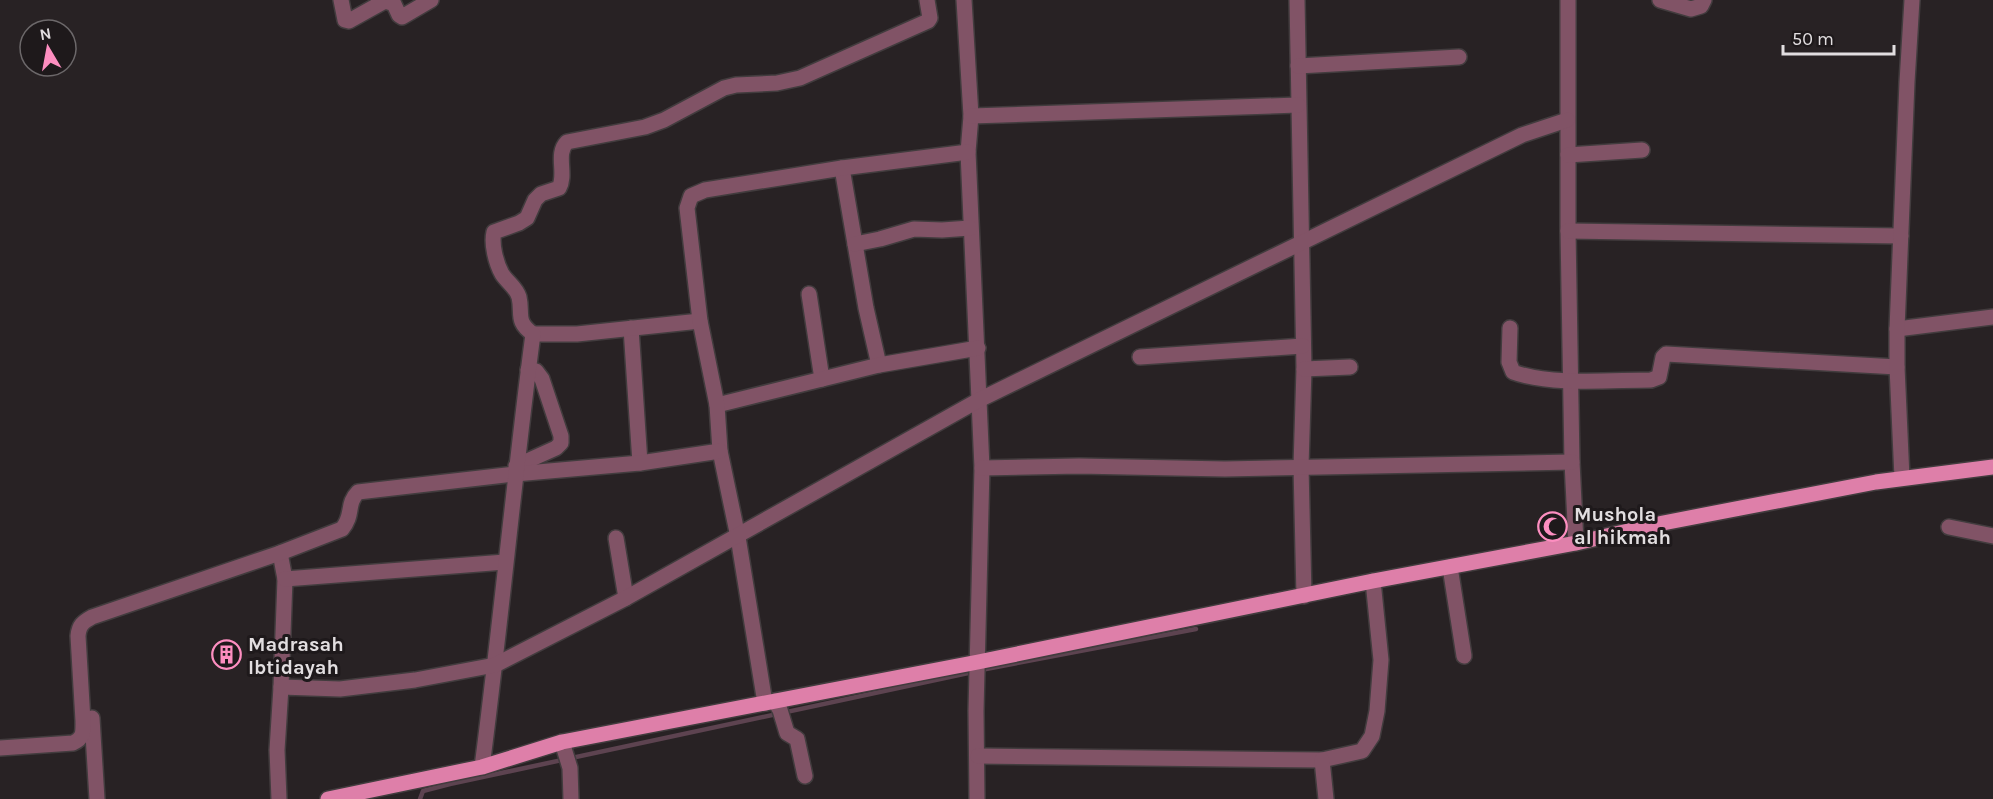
<svg xmlns="http://www.w3.org/2000/svg" width="1993" height="799" viewBox="0 0 1993 799" font-family="Karla,sans-serif">
  <style>
    .lines { fill: none; stroke-linecap: round; stroke-linejoin: round }
    .stream { stroke: #5d4350; stroke-width: 4.5 }
    .minor-casing { stroke: #423c3e; stroke-width: 18 }
    .major-casing { stroke: #423c3e; stroke-width: 18 }
    .minor { stroke: #815366; stroke-width: 15 }
    .major { stroke: #de7fa9; stroke-width: 15 }
    .labels { text-anchor: middle; stroke-width: 6; stroke-linejoin: round; paint-order: stroke }
    .poi-label { font-size: 20px; font-weight: bold; fill: #e2dee0; stroke: #1e191b; text-anchor: start }
  </style>
  <rect width="100%" height="100%" fill="#282224"/>
  <g class="lines">
    <!-- stream -->
    <g class="stream">
      <polyline points="981,670 1196,629"/>
      <polyline points="420,799 423,791 450,784 973,672"/>
    </g>
    <defs>
      <g id="minor">
        <polyline points="341,0 345,20 349,21 385,1 394,4 399,15 402,17 431,0"/>
        <polyline points="964,0 971,116 968,152 982,468 976,711 977,799"/>
        <polyline points="1297,0 1304,369 1301,466 1304,596"/>
        <polyline points="1568,0 1568,231 1572,462 1576,543"/>
        <polyline points="1660,0 1691,9 1701,6 1704,0"/>
        <polyline points="1298,66 1459,57"/>
        <polyline points="971,116 1298,105"/>
        <polyline points="1568,155 1642,150"/>
        <polyline points="842,168 866,308 879,365"/>
        <polyline points="1568,231 1901,236"/>
        <polyline points="855,244 880,239 914,229 942,230 970,228"/>
        <polyline points="809,294 822,379"/>
        <polyline points="631,328 640,463"/>
        <path d="M1510,328l-1,34 4,10c38,14 98,8 138,8l8,-3 4,-20 3,-3 231,13"/>
        <polyline points="1897,329 1993,317"/>
        <polyline points="533,334 577,334 700,321"/>
        <polyline points="1140,357 1303,346"/>
        <polyline points="1304,369 1350,367"/>
        <polyline points="717,405 879,365 978,348"/>
        <polyline points="516,466 556,448 561,443 561,436 542,379 536,371 528,370"/>
        <polyline points="982,468 1079,466 1225,469 1572,462"/>
        <polyline points="1902,478 1897,367 1897,329 1907,82 1912,0"/>
        <polyline points="1949,527 1993,536"/>
        <polyline points="616,538 626,598"/>
        <polyline points="280,553 285,579 281,687"/>
        <polyline points="1450,567 1464,656"/>
        <polyline points="285,579 505,562"/>
        <polyline points="775,701 780,710 787,733 797,739 805,776"/>
        <polyline points="765,703 738,537 720,451 717,405 700,321 687,208 691,196 705,190 842,168 968,152"/>
        <polyline points="92,718 97,799"/>
        <polyline points="562,742 570,768 571,799"/>
        <path d="M0,748l73,-5c11,-5 10,-11 10,-22l-5,-85c1,-11 5,-14 14,-19l188,-64 62,-24c12,-14 4,-25 16,-37l157,-18 125,-11 80,-12"/>
        <polyline points="978,756 1322,760 1362,751 1372,736 1377,711 1381,660 1373,581"/>
        <polyline points="1322,760 1326,799"/>
        <path d="M482,767c19,-145 32,-289 51,-433 -18,-13 -10,-20 -14,-37 -3,-10 -12,-15 -17,-23 -6,-11 -11,-30 -8,-42l25,-9 8,-5 8,-18 6,-6 18,-6c8,-14 -4,-34 8,-46l78,-15 19,-7 60,-32 12,-3 41,-2 23,-5 128,-57 2,-3 -3,-18"/>
        <polyline points="279,799 277,750 281,687 340,689 415,680 495,665 626,598 979,400 1522,135 1567,120"/>
      </g>
      <polyline id="major" points="328,799 482,767 562,742 978,662 1373,581 1576,543 1663,523 1876,482 1993,467"/>
    </defs>
    <!-- minor casing -->
    <use href="#minor" class="minor-casing"/>
    <!-- major casing -->
    <use href="#major" class="major-casing"/>
    <!-- minor -->
    <use href="#minor" class="minor"/>
    <!-- major -->
    <use href="#major" class="major"/>
  </g>
  <!-- icons -->
  <defs>
    <symbol id="mosque-ring" viewBox="-11 -11 22 22"><circle r="9.5" fill="#1e191b" stroke="#fd8ec0" stroke-width="1.5"/><path d="M3.5-4.9A6 6 0 1 0 3.5 4.9A5 5 0 1 1 3.5-4.9Z" fill="#fd8ec0"/></symbol>
    <symbol id="building-ring" viewBox="-11 -11 22 22"><circle r="9.5" fill="#1e191b" stroke="#fd8ec0" stroke-width="1.5"/><path d="M-4-6H4V6H1V3H-1V6H-4ZM-2.5-4.3h1.7v1.8h-1.7ZM.8-4.3h1.7v1.8H.8ZM-2.5-1h1.7V.8h-1.7ZM.8-1h1.7V.8H.8Z" fill="#fd8ec0"/></symbol>
  </defs>
  <g fill-rule="evenodd">
    <use href="#mosque-ring" x="1536" y="510" width="33" height="33"/>
    <use href="#building-ring" x="210" y="638" width="33" height="33"/>
  </g>
  <g class="labels">
    <!-- poi labels -->
    <g class="poi-label">
      <text x="1574" y="521">Mushola<tspan x="1574" dy="23">al hikmah</tspan></text>
      <text x="248" y="651">Madrasah<tspan x="248" dy="23">Ibtidayah</tspan></text>
    </g>
  </g>
  <!-- north arrow -->
  <g transform="translate(48 48) rotate(350)"><circle r="28" fill="#1e191b" stroke="#6c686a" stroke-width="1.5"/>
  <path d="M0-4.5L10 22L0 15L-10 22Z" fill="#fd8ec0"/>
  <text y="-9" font-size="16" font-weight="bold" text-anchor="middle" fill="#e2dee0">N</text>
  </g>
  <!-- scale -->
  <path d="M1783 45v9h111v-9" fill="none" stroke="#e2dee0" stroke-width="3"/>
  <text x="1792" y="45" font-size="18" fill="#e2dee0" stroke="#1e191b" stroke-width="4.5" paint-order="stroke">50 m</text>
</svg>
